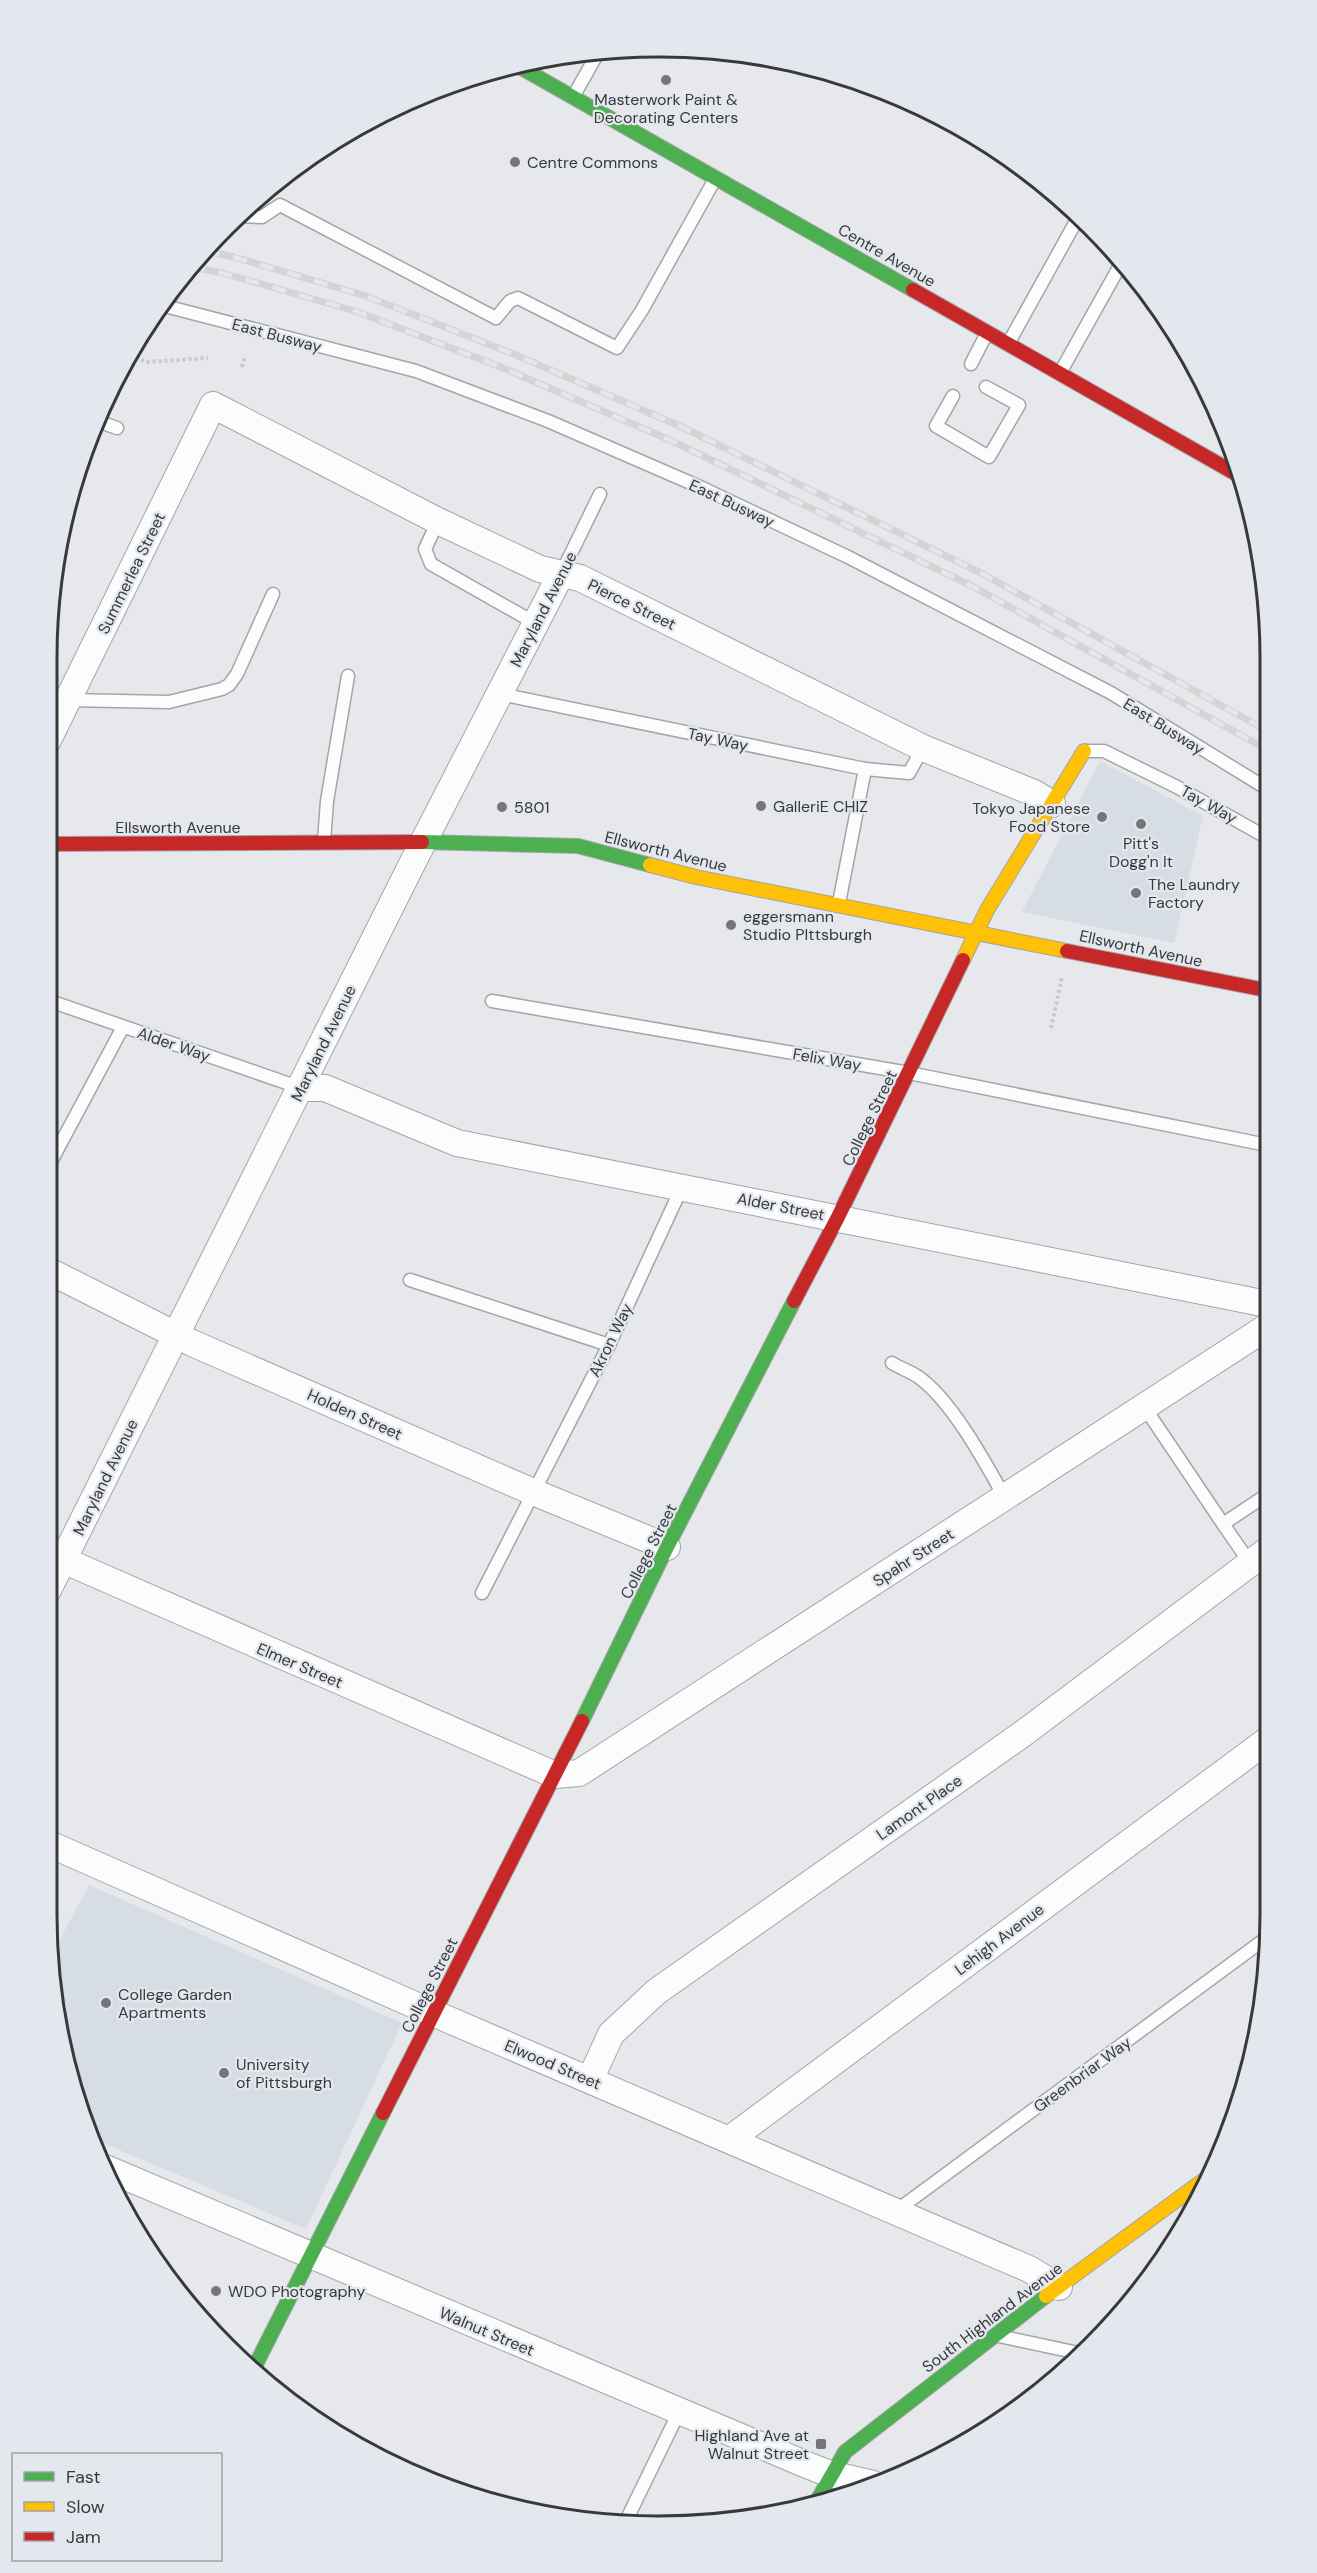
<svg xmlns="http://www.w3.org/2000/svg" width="1317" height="2573" viewBox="0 0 1317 2573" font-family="'DM Sans',sans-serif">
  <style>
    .built { fill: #d7dde5 }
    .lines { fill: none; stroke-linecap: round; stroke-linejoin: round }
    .lane-casing { stroke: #a4a5a7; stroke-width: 15 }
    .street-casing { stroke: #a4a5a7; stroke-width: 28 }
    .fast-casing { stroke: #a4a5a7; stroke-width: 16 }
    .slow-casing { stroke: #a4a5a7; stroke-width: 16 }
    .jam-casing { stroke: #a4a5a7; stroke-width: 16 }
    .path { stroke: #c8c9ca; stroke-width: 4; stroke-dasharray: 3 3; stroke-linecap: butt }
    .lane { stroke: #fbfcfc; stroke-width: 12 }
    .street { stroke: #fbfcfc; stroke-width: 26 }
    .fast { stroke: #4caf50; stroke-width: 14 }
    .slow { stroke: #ffc107; stroke-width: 14 }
    .jam { stroke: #c62828; stroke-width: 14 }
    .rail-casing { stroke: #d3d4d4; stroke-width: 7 }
    .rail { stroke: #e4e7ed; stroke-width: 4.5; stroke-dasharray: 14; stroke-linecap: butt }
    .poi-dot { fill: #757679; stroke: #e4e7ed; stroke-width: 2 }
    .labels { text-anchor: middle; stroke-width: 4.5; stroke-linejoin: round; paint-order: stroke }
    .poi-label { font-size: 16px; fill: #38393b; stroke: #e4e7ed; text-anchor: start }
    .street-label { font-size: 16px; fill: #38393b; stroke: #e4e7ed }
    .rim { fill: none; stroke: #38393b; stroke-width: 3 }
  </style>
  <rect width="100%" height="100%" fill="#e6e8eb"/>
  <!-- built -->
  <g class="built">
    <polygon points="1100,761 1203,816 1174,943 1022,912"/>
    <polygon points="89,1885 402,2023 306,2229 91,2138 79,2112 58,2034 51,1956"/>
  </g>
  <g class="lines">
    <defs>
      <g id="lane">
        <polyline points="573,97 599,51"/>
        <polyline points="239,216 262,217 280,205 496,318 510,301 518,298 617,348 642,310 715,179"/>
        <polyline points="161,305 416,371 548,421 700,487 848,557 1111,693 1266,788"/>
        <polyline points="1008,344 1079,216"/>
        <polyline points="971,364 987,333"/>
        <polyline points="1060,373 1122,262"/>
        <polyline points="953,396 936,426 989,457 1019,405 986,387"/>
        <polyline points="97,421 117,428"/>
        <polyline points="438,521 425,549 431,564 535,623"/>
        <polyline points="561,574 600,494"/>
        <polyline points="500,694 865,769 909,773 923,748"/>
        <polyline points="68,700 169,702 222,689 229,685 237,674 273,594"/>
        <polyline points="1085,751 1104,751 1177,787 1266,837"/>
        <polyline points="324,841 327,801 348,676"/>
        <polyline points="839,903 865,769"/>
        <polyline points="47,1000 301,1088"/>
        <polyline points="492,1001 909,1073 1267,1145"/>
        <polyline points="47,1169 123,1027"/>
        <polyline points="410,1280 609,1345"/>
        <path d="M892,1363c8,5 17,8 25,13 34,23 68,86 88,122"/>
        <polyline points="1145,1408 1223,1524 1268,1494"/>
        <polyline points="1223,1524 1250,1563"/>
        <polyline points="482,1593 609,1345 682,1187"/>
        <polyline points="896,2211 1269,1936"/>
        <polyline points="999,2336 1083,2354"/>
        <polyline points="624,2525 679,2412"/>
      </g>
      <g id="street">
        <polyline points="48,740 213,405 438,521 540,569 580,578 923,748 1034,793 1052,804"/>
        <polyline points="301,1088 325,1088 457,1143 1267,1304"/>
        <polyline points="47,1270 192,1343 533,1492 667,1547"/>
        <polyline points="47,1553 555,1775 579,1773 1267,1327"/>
        <polyline points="47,1592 414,860 561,574"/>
        <polyline points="47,1843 433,2013 1029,2269 1059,2287"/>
        <polyline points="590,2080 611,2034 656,1992 1021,1735 1268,1550"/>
        <polyline points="730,2139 1269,1739"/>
        <polyline points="105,2168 807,2465 830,2474 873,2484"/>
      </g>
      <g id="fast">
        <polyline points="518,66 913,290"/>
        <polyline points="422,842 578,846 650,865"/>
        <polyline points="582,1721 667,1547 794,1301"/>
        <polyline points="252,2372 383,2113"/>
        <polyline points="814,2506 845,2452 1046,2296"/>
      </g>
      <g id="slow">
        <polyline points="650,865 696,877 1067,951"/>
        <polyline points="963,960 987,910 1084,751"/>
        <polyline points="1046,2296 1212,2174"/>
      </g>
      <g id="jam">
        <polyline points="913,290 1238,475"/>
        <polyline points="48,844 422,842"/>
        <polyline points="1067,951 1266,990"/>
        <polyline points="794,1301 838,1217 963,960"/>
        <polyline points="383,2113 582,1721"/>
      </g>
    </defs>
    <!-- lane casing -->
    <use href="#lane" class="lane-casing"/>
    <!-- street casing -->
    <use href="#street" class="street-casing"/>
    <!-- fast casing -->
    <use href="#fast" class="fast-casing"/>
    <!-- slow casing -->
    <use href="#slow" class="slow-casing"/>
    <!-- jam casing -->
    <use href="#jam" class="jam-casing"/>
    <!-- path -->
    <g class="path">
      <polyline points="132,352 145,362 208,358"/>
      <polyline points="242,367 245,355"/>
      <polyline points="1051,1028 1062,977"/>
    </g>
    <!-- lane -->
    <use href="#lane" class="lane"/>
    <!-- street -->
    <use href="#street" class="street"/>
    <!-- fast -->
    <use href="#fast" class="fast"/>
    <!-- slow -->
    <use href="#slow" class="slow"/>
    <!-- jam -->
    <use href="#jam" class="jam"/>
    <defs>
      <g id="rail">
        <polyline points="206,251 234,257 366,296 516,355 682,427 981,573 1266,730"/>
        <polyline points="191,267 223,273 358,312 503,368 672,441 972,586 1266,749"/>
      </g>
    </defs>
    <!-- rail casing -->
    <use href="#rail" class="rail-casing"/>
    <!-- rail -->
    <use href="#rail" class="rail"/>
  </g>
  <!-- markers -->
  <g class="poi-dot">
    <circle cx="666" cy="80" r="6"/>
    <circle cx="515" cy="162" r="6"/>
    <circle cx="761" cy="806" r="6"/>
    <circle cx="502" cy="807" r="6"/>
    <circle cx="1102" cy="817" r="6"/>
    <circle cx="1141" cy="824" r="6"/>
    <circle cx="1136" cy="893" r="6"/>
    <circle cx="731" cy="925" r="6"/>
    <circle cx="106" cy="2003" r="6"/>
    <circle cx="224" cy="2073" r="6"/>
    <circle cx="216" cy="2291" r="6"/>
    <rect x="815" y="2438" width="12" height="12" rx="3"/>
  </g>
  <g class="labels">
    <!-- poi labels -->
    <g class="poi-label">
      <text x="666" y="105" text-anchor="middle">Masterwork Paint &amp;<tspan x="666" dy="18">Decorating Centers</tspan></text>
      <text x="527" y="168">Centre Commons</text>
      <text x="773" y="812">GalleriE CHIZ</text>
      <text x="514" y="813">5801</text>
      <text x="1090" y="814" text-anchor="end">Tokyo Japanese<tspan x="1090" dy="18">Food Store</tspan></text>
      <text x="1141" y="849" text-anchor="middle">Pitt's<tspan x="1141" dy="18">Dogg'n It</tspan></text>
      <text x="1148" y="890">The Laundry<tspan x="1148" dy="18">Factory</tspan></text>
      <text x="743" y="922">eggersmann<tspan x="743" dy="18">Studio PIttsburgh</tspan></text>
      <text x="118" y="2000">College Garden<tspan x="118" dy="18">Apartments</tspan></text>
      <text x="236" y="2070">University<tspan x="236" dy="18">of Pittsburgh</tspan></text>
      <text x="228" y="2297">WDO Photography</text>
      <text x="809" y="2441" text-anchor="end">Highland Ave at<tspan x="809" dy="18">Walnut Street</tspan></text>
    </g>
    <!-- street labels -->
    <g class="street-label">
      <text transform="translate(887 255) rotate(30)" y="6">Centre Avenue</text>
      <text transform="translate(277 335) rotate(15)" y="6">East Busway</text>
      <text transform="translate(732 503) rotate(25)" y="6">East Busway</text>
      <text transform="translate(131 573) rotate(-64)" y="6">Summerlea Street</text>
      <text transform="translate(632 604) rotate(26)" y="6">Pierce Street</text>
      <text transform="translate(543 609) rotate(-63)" y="6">Maryland Avenue</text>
      <text transform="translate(1164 726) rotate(32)" y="6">East Busway</text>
      <text transform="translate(718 739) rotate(12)" y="6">Tay Way</text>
      <text transform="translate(1209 804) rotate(29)" y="6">Tay Way</text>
      <text x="178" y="833">Ellsworth Avenue</text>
      <text transform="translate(666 851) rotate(14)" y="6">Ellsworth Avenue</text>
      <text transform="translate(1141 948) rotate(12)" y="6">Ellsworth Avenue</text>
      <text transform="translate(323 1043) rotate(-64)" y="6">Maryland Avenue</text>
      <text transform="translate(174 1044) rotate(19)" y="6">Alder Way</text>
      <text transform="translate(827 1059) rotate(10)" y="6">Felix Way</text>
      <text transform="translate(869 1118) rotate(-64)" y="6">College Street</text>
      <text transform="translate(781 1206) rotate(11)" y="6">Alder Street</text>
      <text transform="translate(610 1340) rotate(-64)" y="6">Akron Way</text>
      <text transform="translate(355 1414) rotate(24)" y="6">Holden Street</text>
      <text transform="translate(105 1477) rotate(-64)" y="6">Maryland Avenue</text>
      <text transform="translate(648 1551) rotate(-63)" y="6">College Street</text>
      <text transform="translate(913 1557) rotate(-33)" y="6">Spahr Street</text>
      <text transform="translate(300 1665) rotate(23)" y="6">Elmer Street</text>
      <text transform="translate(919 1807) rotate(-35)" y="6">Lamont Place</text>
      <text transform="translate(999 1939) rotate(-37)" y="6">Lehigh Avenue</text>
      <text transform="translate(429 1985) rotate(-63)" y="6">College Street</text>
      <text transform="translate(553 2064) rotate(23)" y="6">Elwood Street</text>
      <text transform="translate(1082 2074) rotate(-36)" y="6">Greenbriar Way</text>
      <text transform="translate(992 2317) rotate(-37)" y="6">South Highland Avenue</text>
      <text transform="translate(487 2331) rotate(23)" y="6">Walnut Street</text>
    </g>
  </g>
  <!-- crop -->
  <path d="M0 0H1317V2573H0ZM658 57H659A601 601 0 0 1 1260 658V1915A601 601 0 0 1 659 2516H658A601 601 0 0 1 57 1915V658A601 601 0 0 1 658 57Z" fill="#e4e7ed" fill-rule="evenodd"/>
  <path class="rim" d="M658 57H659A601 601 0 0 1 1260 658V1915A601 601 0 0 1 659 2516H658A601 601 0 0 1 57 1915V658A601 601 0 0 1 658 57Z"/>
  <!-- legend -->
  <rect x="12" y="2453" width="210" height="108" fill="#e4e7ed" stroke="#9fa1a6" stroke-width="1.5"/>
  <rect x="24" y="2472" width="30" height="9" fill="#4caf50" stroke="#9fa1a6" stroke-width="1.5"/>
  <text x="66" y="2483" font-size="18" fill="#38393b">Fast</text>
  <rect x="24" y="2502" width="30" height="9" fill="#ffc107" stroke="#9fa1a6" stroke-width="1.5"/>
  <text x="66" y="2513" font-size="18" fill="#38393b">Slow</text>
  <rect x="24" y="2532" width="30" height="9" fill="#c62828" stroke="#9fa1a6" stroke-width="1.5"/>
  <text x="66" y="2543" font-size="18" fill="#38393b">Jam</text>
</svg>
